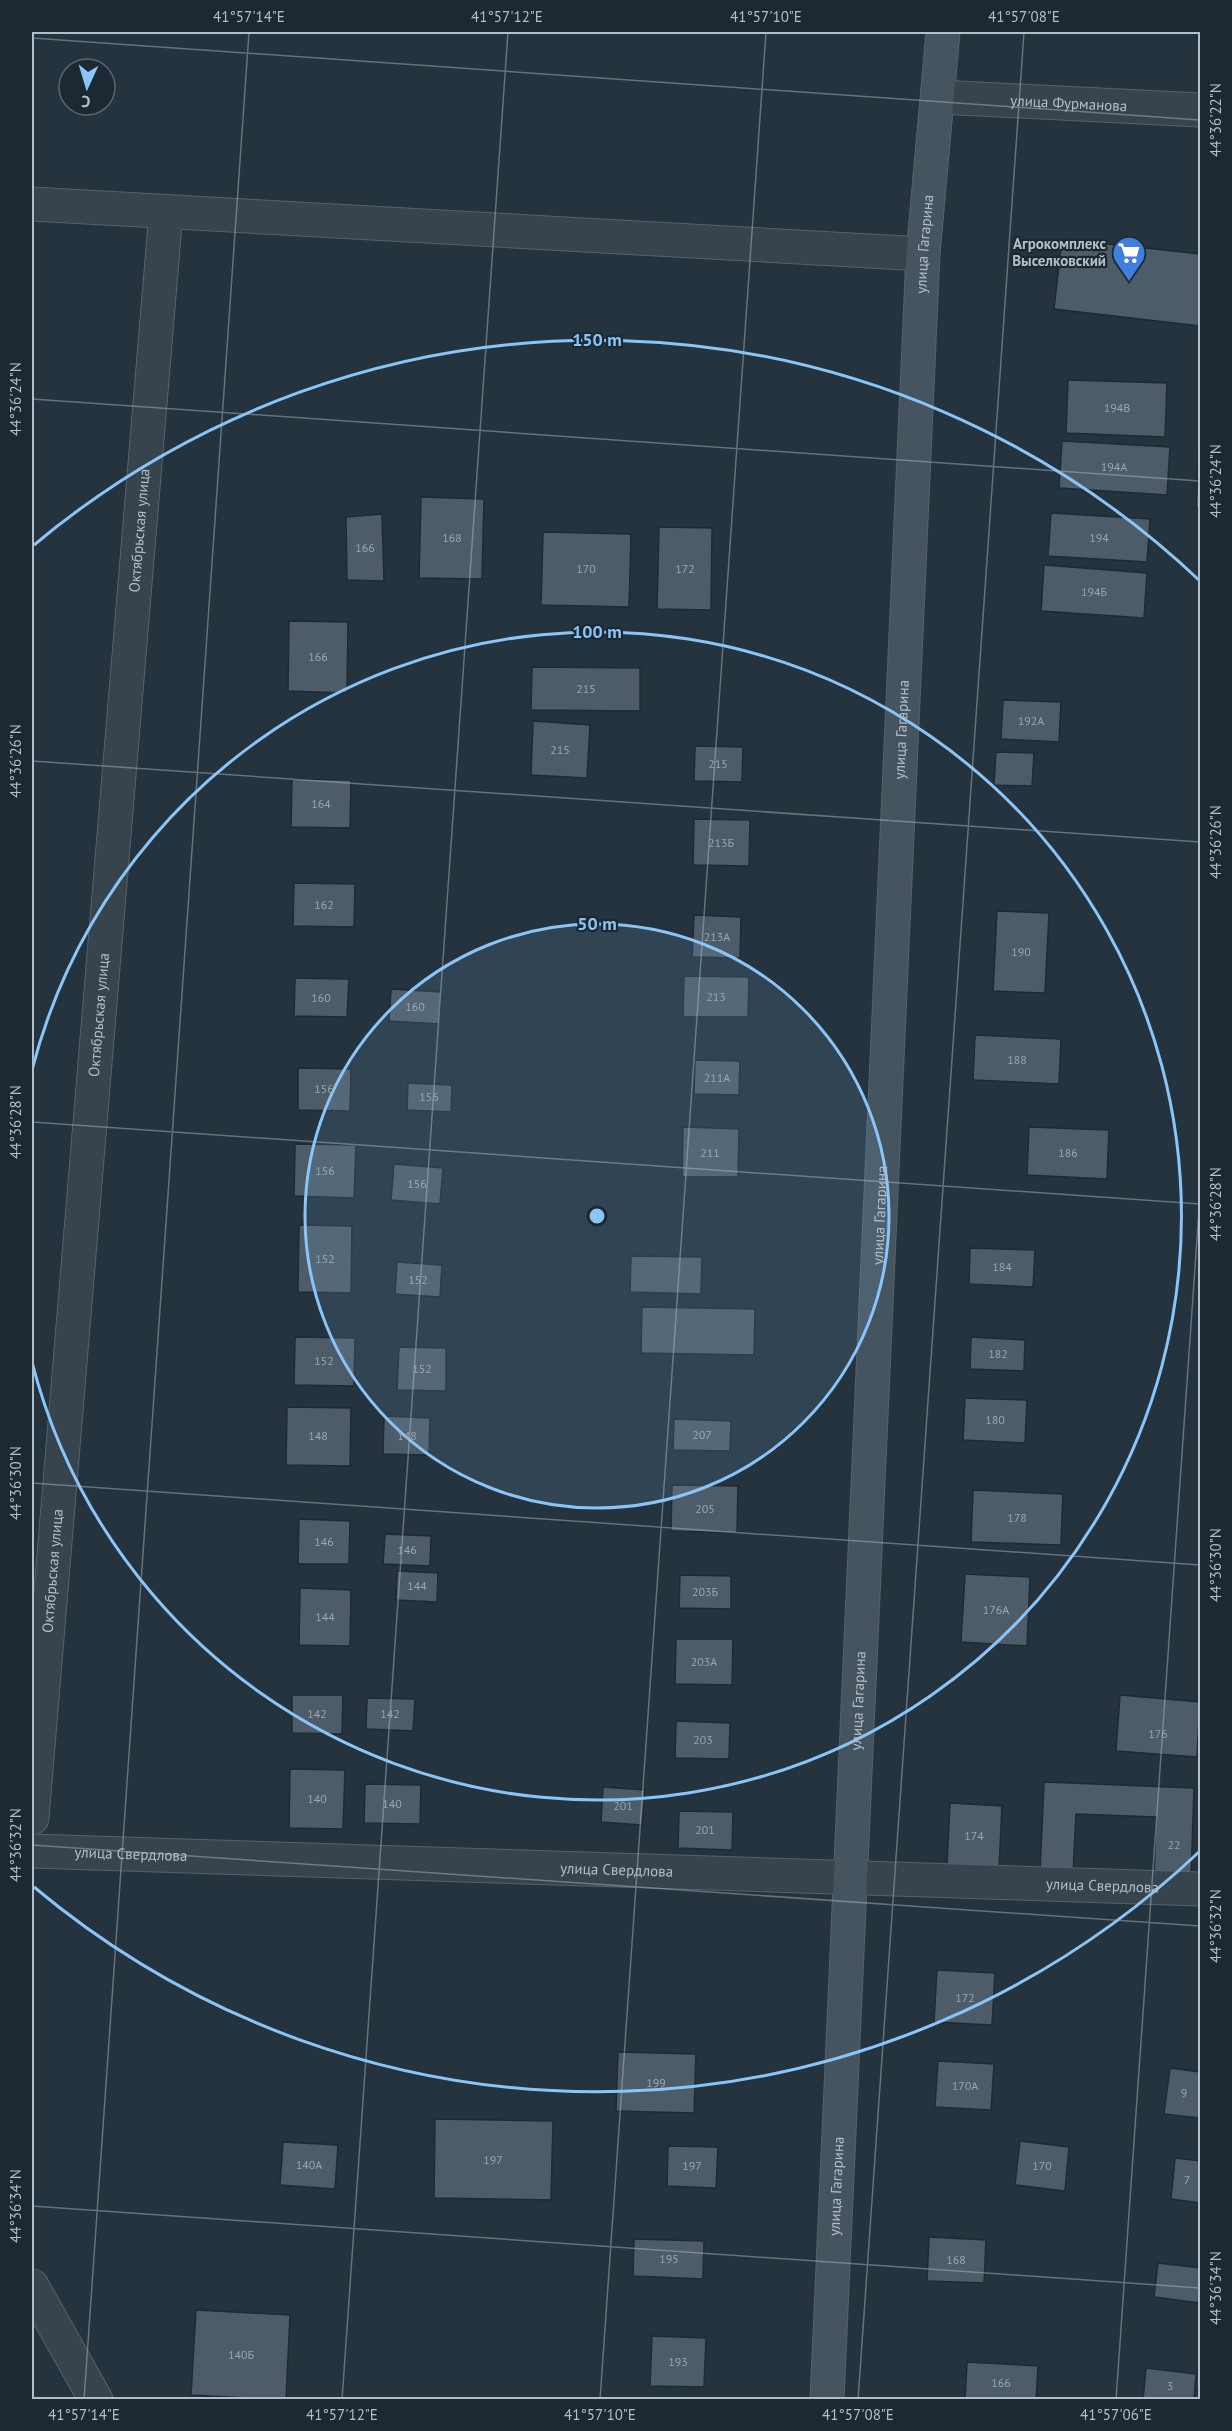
<svg xmlns="http://www.w3.org/2000/svg" width="1232" height="2431" viewBox="0 0 1232 2431" font-family="'PT Sans',sans-serif">
  <style>
    .building { fill: #4d5c68; stroke: #1f2b34; stroke-width: 1.5 }
    .lines { fill: none; stroke-linecap: round; stroke-linejoin: round }
    .street-casing { stroke: #56626b; stroke-width: 35 }
    .secondary-casing { stroke: #56626b; stroke-width: 35 }
    .street { stroke: #38444d; stroke-width: 33 }
    .secondary { stroke: #465460; stroke-width: 33 }
    .ticks { fill: none; stroke: #b3bfc8; stroke-width: 1.5; stroke-opacity: 0.45 }
    .ring { fill: none; stroke: #89c5f8; stroke-width: 3 }
    .labels { text-anchor: middle; stroke-width: 4.5; stroke-linejoin: round; paint-order: stroke }
    .number-label { font-size: 12px; fill: #9aa6b0 }
    .street-label { font-size: 15px; fill: #b3bfc8; stroke: #1d2932 }
    .poi-label { font-size: 15px; font-weight: bold; fill: #b3bfc8; stroke: #1d2932; text-anchor: end }
    .centre { fill: #89c5f8; stroke: #1d2932; stroke-width: 3 }
    .ring-label { font-size: 18px; text-anchor: middle; font-weight: bold; fill: #89c5f8; stroke: #1d2932; stroke-width: 4.5; stroke-linejoin: round; paint-order: stroke }
    .neatline { fill: none; stroke: #b3bfc8; stroke-width: 2 }
    .ticks-label { font-size: 15px; text-anchor: middle; fill: #b3bfc8 }
  </style>
  <rect width="100%" height="100%" fill="#24333d"/>
  <!-- building -->
  <g class="building">
    <polygon points="1062,239 1200,254 1200,326 1054,309"/>
    <polygon points="1062,239 1200,254 1200,326 1054,309"/>
    <polygon points="1068,380 1167,383 1165,437 1066,433"/>
    <polygon points="1200,423 1200,508 1196,508"/>
    <polygon points="1062,441 1170,447 1167,495 1059,488"/>
    <polygon points="421,497 484,499 482,579 419,578"/>
    <polygon points="1051,513 1150,519 1147,562 1048,556"/>
    <polygon points="382,514 384,581 347,580 346,517"/>
    <polygon points="659,527 712,528 711,610 657,609"/>
    <polygon points="543,532 631,534 629,607 541,605"/>
    <polygon points="1044,565 1147,573 1144,618 1041,611"/>
    <polygon points="289,621 348,622 347,693 288,691"/>
    <polygon points="532,667 640,668 640,711 531,710"/>
    <polygon points="1003,700 1061,702 1059,742 1001,739"/>
    <polygon points="533,721 590,725 587,778 531,775"/>
    <polygon points="695,746 743,747 742,782 694,781"/>
    <polygon points="996,752 1034,753 1032,786 994,785"/>
    <polygon points="292,779 351,780 350,828 291,827"/>
    <polygon points="694,819 750,820 749,866 693,865"/>
    <polygon points="294,883 355,884 354,927 293,926"/>
    <polygon points="997,911 1049,913 1045,993 993,991"/>
    <polygon points="694,915 741,917 740,958 692,957"/>
    <polygon points="684,976 749,977 748,1017 683,1017"/>
    <polygon points="295,978 349,979 347,1017 294,1016"/>
    <polygon points="391,989 441,992 439,1024 389,1021"/>
    <polygon points="975,1035 1061,1039 1059,1084 973,1080"/>
    <polygon points="695,1060 740,1061 739,1095 694,1094"/>
    <polygon points="298,1068 351,1069 350,1111 298,1110"/>
    <polygon points="408,1083 452,1085 451,1112 407,1110"/>
    <polygon points="683,1127 739,1129 738,1177 682,1177"/>
    <polygon points="1029,1127 1109,1130 1107,1179 1027,1175"/>
    <polygon points="295,1144 356,1145 354,1198 294,1196"/>
    <polygon points="394,1164 443,1168 440,1204 391,1200"/>
    <polygon points="299,1225 352,1226 351,1293 298,1292"/>
    <polygon points="970,1248 1035,1250 1033,1287 969,1284"/>
    <polygon points="631,1256 702,1257 701,1294 630,1292"/>
    <polygon points="397,1262 442,1265 440,1297 395,1294"/>
    <polygon points="642,1307 755,1309 754,1355 641,1353"/>
    <polygon points="295,1337 355,1338 354,1386 294,1385"/>
    <polygon points="971,1337 1025,1340 1024,1371 970,1369"/>
    <polygon points="399,1347 446,1348 446,1391 397,1390"/>
    <polygon points="965,1398 1027,1400 1025,1443 963,1440"/>
    <polygon points="287,1407 351,1408 350,1466 286,1465"/>
    <polygon points="384,1416 430,1418 429,1455 383,1454"/>
    <polygon points="674,1419 731,1421 730,1451 673,1450"/>
    <polygon points="672,1485 738,1486 737,1533 671,1531"/>
    <polygon points="973,1490 1063,1494 1061,1545 971,1542"/>
    <polygon points="299,1519 350,1521 349,1564 298,1564"/>
    <polygon points="385,1534 431,1536 430,1566 383,1564"/>
    <polygon points="397,1571 438,1573 437,1602 396,1600"/>
    <polygon points="965,1574 1030,1577 1027,1646 961,1642"/>
    <polygon points="680,1575 731,1576 731,1609 679,1608"/>
    <polygon points="300,1588 351,1590 350,1646 299,1645"/>
    <polygon points="676,1639 733,1639 732,1685 675,1684"/>
    <polygon points="292,1695 343,1695 342,1734 292,1733"/>
    <polygon points="1120,1695 1200,1702 1197,1757 1116,1751"/>
    <polygon points="367,1698 415,1699 413,1731 366,1729"/>
    <polygon points="676,1721 730,1723 729,1759 675,1758"/>
    <polygon points="290,1769 345,1770 343,1829 289,1828"/>
    <polygon points="1044,1782 1194,1788 1191,1879 1154,1877 1156,1817 1076,1814 1073,1874 1040,1872"/>
    <polygon points="365,1784 421,1785 420,1824 364,1823"/>
    <polygon points="603,1787 645,1790 642,1825 601,1822"/>
    <polygon points="950,1803 1002,1806 999,1868 947,1865"/>
    <polygon points="679,1811 733,1812 732,1850 678,1848"/>
    <polygon points="937,1970 995,1973 992,2025 934,2022"/>
    <polygon points="618,2052 696,2054 694,2113 616,2111"/>
    <polygon points="938,2061 994,2064 991,2110 935,2107"/>
    <polygon points="1170,2068 1200,2072 1200,2118 1164,2114"/>
    <polygon points="435,2119 553,2121 551,2200 434,2198"/>
    <polygon points="1020,2141 1069,2147 1065,2191 1015,2185"/>
    <polygon points="283,2142 338,2145 335,2189 280,2185"/>
    <polygon points="668,2146 718,2147 716,2188 667,2186"/>
    <polygon points="1175,2158 1200,2161 1200,2203 1171,2199"/>
    <polygon points="929,2237 986,2240 984,2283 927,2281"/>
    <polygon points="634,2239 704,2241 703,2279 633,2276"/>
    <polygon points="1158,2263 1200,2268 1200,2303 1154,2297"/>
    <polygon points="196,2310 290,2315 286,2400 191,2395"/>
    <polygon points="652,2336 706,2338 704,2387 650,2386"/>
    <polygon points="967,2362 1038,2366 1036,2400 965,2400"/>
    <polygon points="1146,2368 1196,2374 1194,2400 1143,2399"/>
  </g>
  <g class="lines">
    <defs>
      <g id="street">
        <path id="s1" d="M939,97l261,13"/>
        <polyline points="32,204 923,254"/>
        <path id="s2" d="M32,1818l134,-1606"/>
        <path id="s3" d="M32,1851l1168,38"/>
        <polyline points="32,2286 96,2400"/>
      </g>
      <g id="secondary">
        <path id="s4" d="M827,2400l96,-2146 20,-222"/>
      </g>
    </defs>
    <!-- street casing -->
    <use href="#street" class="street-casing"/>
    <!-- secondary casing -->
    <use href="#secondary" class="secondary-casing"/>
    <!-- street -->
    <use href="#street" class="street"/>
    <!-- secondary -->
    <use href="#secondary" class="secondary"/>
  </g>
  <!-- ticks -->
  <path class="ticks" d="M32,38l1168,82M32,399l1168,82M32,761l1168,81M32,1122l1168,82M32,1483l1168,82M32,1845l1168,81M32,2206l1168,82M84,2400l165,-2368M342,2400l166,-2368M600,2400l166,-2368M858,2400l166,-2368M1116,2400l84,-1204"/>
  <!-- distance rings -->
  <circle cx="597" cy="1216" r="292" fill="#89c5f8" fill-opacity=".12"/>
  <g class="ring">
    <circle cx="597" cy="1216" r="292"/>
    <path d="M32 1070A584 584 0 1 1 32 1362"/>
    <path d="M1200 1851A876 876 0 0 1 34 1887M34 545A876 876 0 0 1 1200 581"/>
  </g>
  <!-- icons -->
  <defs>
    <symbol id="supermarket-pin" viewBox="-11 -11 22 30"><path d="M0 17L-7.5 6A9.5 9.5 0 1 1 7.5 6Z" fill="#3f7fe0" stroke="#1d2932"/><path d="M-6-5.5h2.5l.6 2H6L4.5 2H-2.5L-4.4-4H-6ZM-1.5 3.2a1.3 1.3 0 1 0 .1 0ZM3 3.2a1.3 1.3 0 1 0 .1 0Z" fill="#fff"/></symbol>
  </defs>
  <g fill-rule="evenodd">
    <use href="#supermarket-pin" x="1110" y="234" width="38" height="52"/>
  </g>
  <g class="labels">
    <!-- number labels -->
    <g class="number-label">
      <text x="1117" y="412">194В</text>
      <text x="1114" y="471">194А</text>
      <text x="452" y="542">168</text>
      <text x="1099" y="542">194</text>
      <text x="365" y="552">166</text>
      <text x="586" y="573">170</text>
      <text x="685" y="573">172</text>
      <text x="1094" y="596">194Б</text>
      <text x="318" y="661">166</text>
      <text x="586" y="693">215</text>
      <text x="1031" y="725">192А</text>
      <text x="560" y="754">215</text>
      <text x="718" y="768">215</text>
      <text x="321" y="808">164</text>
      <text x="721" y="847">213Б</text>
      <text x="324" y="909">162</text>
      <text x="717" y="941">213А</text>
      <text x="1021" y="956">190</text>
      <text x="716" y="1001">213</text>
      <text x="321" y="1002">160</text>
      <text x="415" y="1011">160</text>
      <text x="1017" y="1064">188</text>
      <text x="717" y="1082">211А</text>
      <text x="324" y="1093">156</text>
      <text x="429" y="1101">156</text>
      <text x="710" y="1157">211</text>
      <text x="1068" y="1157">186</text>
      <text x="325" y="1175">156</text>
      <text x="417" y="1188">156</text>
      <text x="325" y="1263">152</text>
      <text x="1002" y="1271">184</text>
      <text x="418" y="1284">152</text>
      <text x="998" y="1358">182</text>
      <text x="324" y="1365">152</text>
      <text x="422" y="1373">152</text>
      <text x="995" y="1424">180</text>
      <text x="702" y="1439">207</text>
      <text x="318" y="1440">148</text>
      <text x="407" y="1440">148</text>
      <text x="705" y="1513">205</text>
      <text x="1017" y="1522">178</text>
      <text x="324" y="1546">146</text>
      <text x="407" y="1554">146</text>
      <text x="417" y="1590">144</text>
      <text x="705" y="1596">203Б</text>
      <text x="996" y="1614">176А</text>
      <text x="325" y="1621">144</text>
      <text x="704" y="1666">203А</text>
      <text x="317" y="1718">142</text>
      <text x="390" y="1718">142</text>
      <text x="1158" y="1738">176</text>
      <text x="703" y="1744">203</text>
      <text x="317" y="1803">140</text>
      <text x="392" y="1808">140</text>
      <text x="623" y="1810">201</text>
      <text x="705" y="1834">201</text>
      <text x="974" y="1840">174</text>
      <text x="1174" y="1849">22</text>
      <text x="965" y="2002">172</text>
      <text x="656" y="2087">199</text>
      <text x="965" y="2090">170А</text>
      <text x="1184" y="2097">9</text>
      <text x="493" y="2164">197</text>
      <text x="309" y="2169">140А</text>
      <text x="692" y="2170">197</text>
      <text x="1042" y="2170">170</text>
      <text x="1187" y="2184">7</text>
      <text x="669" y="2263">195</text>
      <text x="956" y="2264">168</text>
      <text x="241" y="2359">140Б</text>
      <text x="678" y="2366">193</text>
      <text x="1001" y="2387">166</text>
      <text x="1170" y="2390">3</text>
    </g>
    <!-- street labels -->
    <g class="street-label">
      <text dy="5" stroke="none"><textPath href="#s1" startOffset="130">улица Фурманова</textPath></text>
      <text dy="5" stroke="none"><textPath href="#s4" startOffset="2158">улица Гагарина</textPath></text>
      <text dy="5" stroke="none"><textPath href="#s2" startOffset="1292">Октябрьская улица</textPath></text>
      <text dy="5" stroke="none"><textPath href="#s4" startOffset="1672">улица Гагарина</textPath></text>
      <text dy="5" stroke="none"><textPath href="#s2" startOffset="806">Октябрьская улица</textPath></text>
      <text dy="5" stroke="none"><textPath href="#s4" startOffset="1186">улица Гагарина</textPath></text>
      <text dy="5" stroke="none"><textPath href="#s2" startOffset="248">Октябрьская улица</textPath></text>
      <text dy="5" stroke="none"><textPath href="#s4" startOffset="700">улица Гагарина</textPath></text>
      <text dy="5" stroke="none"><textPath href="#s3" startOffset="99">улица Свердлова</textPath></text>
      <text dy="5" stroke="none"><textPath href="#s3" startOffset="585">улица Свердлова</textPath></text>
      <text dy="5" stroke="none"><textPath href="#s3" startOffset="1071">улица Свердлова</textPath></text>
      <text dy="5" stroke="none"><textPath href="#s4" startOffset="214">улица Гагарина</textPath></text>
    </g>
    <!-- poi labels -->
    <g class="poi-label">
      <text x="1106" y="249">Агрокомплекс<tspan x="1106" dy="17">Выселковский</tspan></text>
    </g>
  </g>
  <circle cx="597" cy="1216" r="9" class="centre"/>
  <g class="ring-label">
    <text x="597" y="346">150 m</text>
    <text x="597" y="638">100 m</text>
    <text x="597" y="930">50 m</text>
  </g>
  <!-- border -->
  <rect width="1232" height="2431" fill="none" stroke="#1d2932" stroke-width="66"/>
  <!-- north arrow -->
  <g transform="translate(87 87) rotate(184)"><circle r="28" fill="#1d2932" stroke="#59656e" stroke-width="1.5"/>
  <path d="M0-4.5L10 22L0 15L-10 22Z" fill="#89c5f8"/>
  <text y="-9" font-size="16" font-weight="bold" text-anchor="middle" fill="#b3bfc8">С</text>
  </g>
  <rect x="33" y="33" width="1166" height="2365" class="neatline"/>
  <g class="ticks-label">
    <text x="249" y="22">41°57'14"E</text>
    <text x="507" y="22">41°57'12"E</text>
    <text x="766" y="22">41°57'10"E</text>
    <text x="1024" y="22">41°57'08"E</text>
    <text transform="translate(1216 120) rotate(-90)" y="5">44°36'22"N</text>
    <text transform="translate(16 399) rotate(-90)" y="5">44°36'24"N</text>
    <text transform="translate(1216 481) rotate(-90)" y="5">44°36'24"N</text>
    <text transform="translate(16 761) rotate(-90)" y="5">44°36'26"N</text>
    <text transform="translate(1216 842) rotate(-90)" y="5">44°36'26"N</text>
    <text transform="translate(16 1122) rotate(-90)" y="5">44°36'28"N</text>
    <text transform="translate(1216 1204) rotate(-90)" y="5">44°36'28"N</text>
    <text transform="translate(16 1483) rotate(-90)" y="5">44°36'30"N</text>
    <text transform="translate(1216 1565) rotate(-90)" y="5">44°36'30"N</text>
    <text transform="translate(16 1845) rotate(-90)" y="5">44°36'32"N</text>
    <text transform="translate(1216 1926) rotate(-90)" y="5">44°36'32"N</text>
    <text transform="translate(16 2206) rotate(-90)" y="5">44°36'34"N</text>
    <text transform="translate(1216 2288) rotate(-90)" y="5">44°36'34"N</text>
    <text x="84" y="2420">41°57'14"E</text>
    <text x="342" y="2420">41°57'12"E</text>
    <text x="600" y="2420">41°57'10"E</text>
    <text x="858" y="2420">41°57'08"E</text>
    <text x="1116" y="2420">41°57'06"E</text>
  </g>
</svg>
